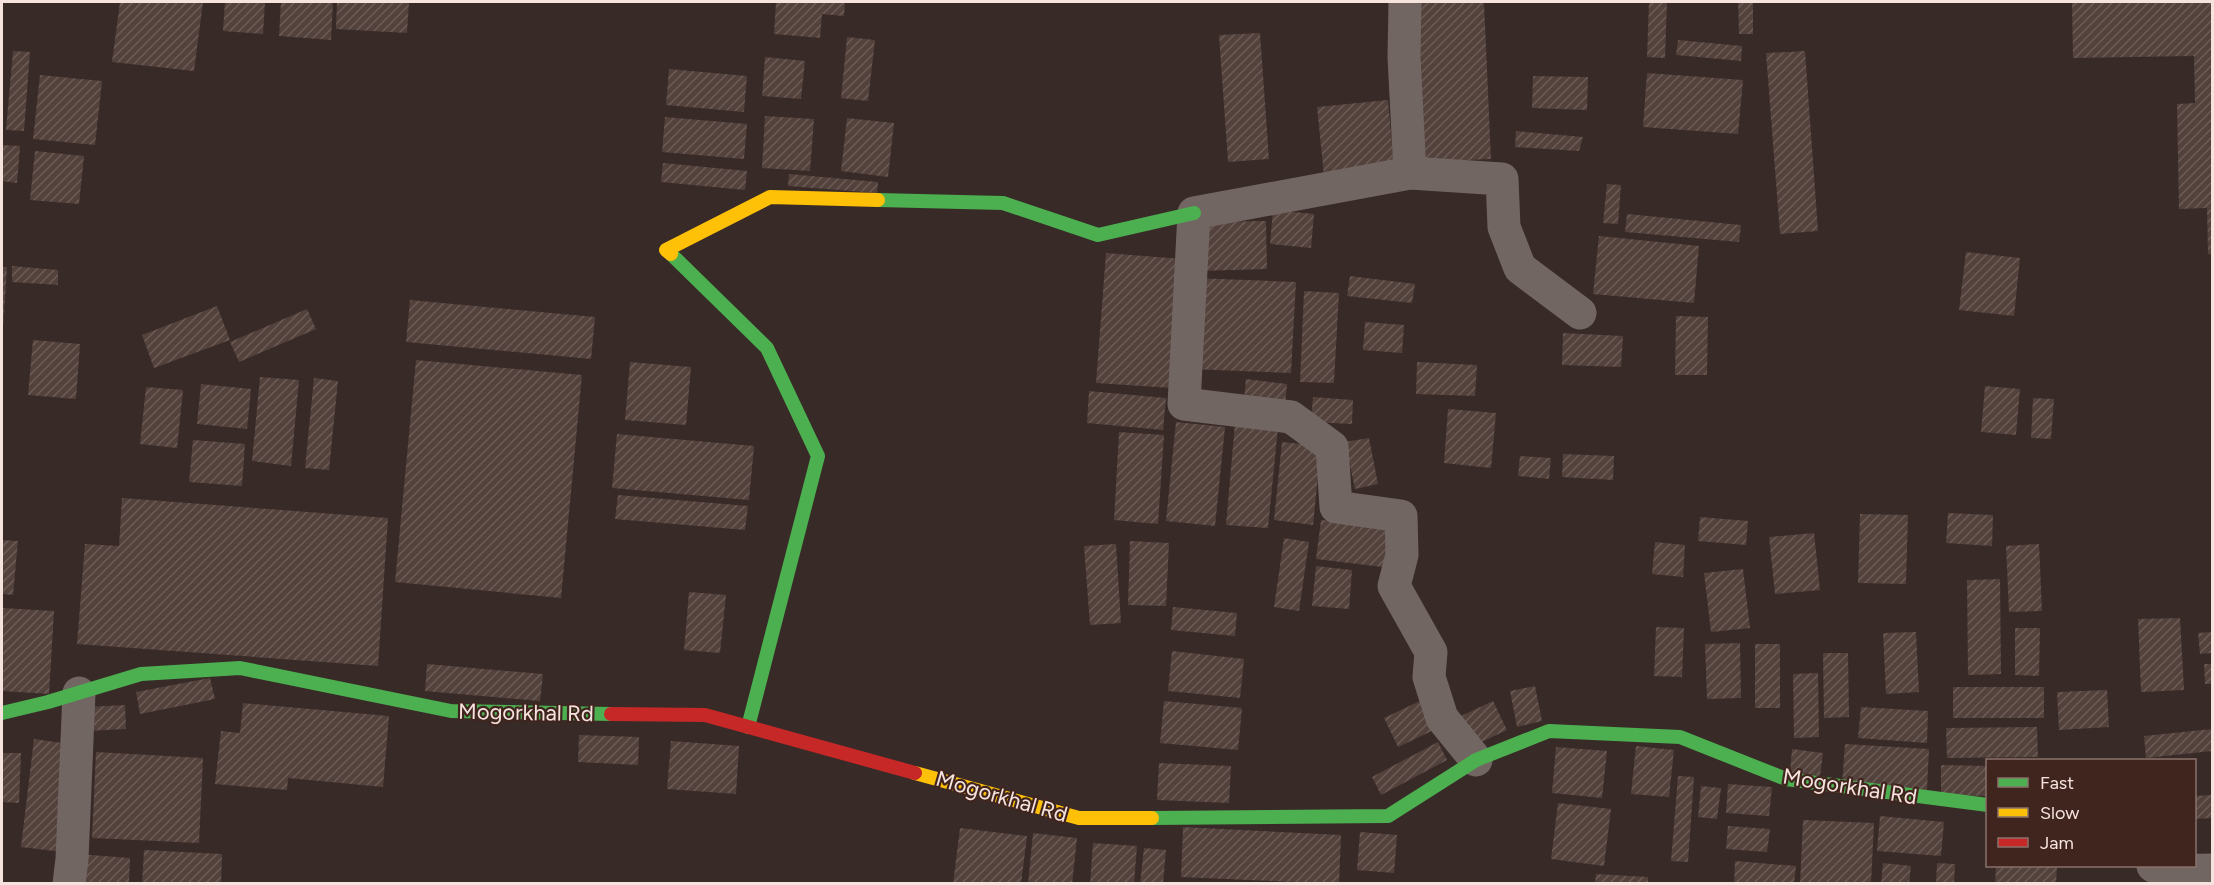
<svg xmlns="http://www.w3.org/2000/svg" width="2214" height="885" viewBox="0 0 2214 885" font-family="Figtree,sans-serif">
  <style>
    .building { fill: url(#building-hatch) }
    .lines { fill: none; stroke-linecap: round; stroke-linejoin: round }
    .street { stroke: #726663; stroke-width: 33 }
    .fast { stroke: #4caf50; stroke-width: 14 }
    .slow { stroke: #ffc107; stroke-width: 14 }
    .jam { stroke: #c62828; stroke-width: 14 }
    .labels { text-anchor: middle; stroke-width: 4.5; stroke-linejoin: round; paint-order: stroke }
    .street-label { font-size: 22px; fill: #f6e3de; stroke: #40251f }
  </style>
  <defs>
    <pattern id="building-hatch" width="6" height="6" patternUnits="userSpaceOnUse" patternTransform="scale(1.5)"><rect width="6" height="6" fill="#53413c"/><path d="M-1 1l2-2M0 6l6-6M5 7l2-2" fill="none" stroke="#6c5c58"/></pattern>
  </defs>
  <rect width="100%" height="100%" fill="#382a27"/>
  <!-- building -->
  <g class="building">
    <polygon points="120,2 203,2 194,71 112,62"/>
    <polygon points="225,2 265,2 263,34 223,31"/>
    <polygon points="281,2 333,2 331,40 279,36"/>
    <polygon points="337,2 409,2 407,33 336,29"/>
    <polygon points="776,2 845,2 844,16 822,14 820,38 774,34"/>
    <polygon points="1413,2 1484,2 1491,159 1420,162"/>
    <polygon points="1649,2 1667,2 1665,58 1647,57"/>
    <polygon points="1738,2 1753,2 1753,34 1739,34"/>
    <polygon points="2072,2 2212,2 2212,254 2208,254 2207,208 2179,209 2177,104 2195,103 2194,56 2073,58"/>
    <polygon points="1260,33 1269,159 1228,162 1219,35"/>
    <polygon points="847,37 875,40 868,101 841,98"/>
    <polygon points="1678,40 1742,46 1741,61 1676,55"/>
    <polygon points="13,51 30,52 24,131 6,130"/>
    <polygon points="1805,51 1818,231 1780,234 1766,53"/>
    <polygon points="765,57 805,61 801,99 762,96"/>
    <polygon points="669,69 747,76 744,112 666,105"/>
    <polygon points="1647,73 1743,80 1738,134 1643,127"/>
    <polygon points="40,75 102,81 95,145 33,139"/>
    <polygon points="1533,76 1588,77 1587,110 1532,108"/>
    <polygon points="1388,100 1394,168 1324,176 1317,107"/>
    <polygon points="765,116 814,119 810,171 762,168"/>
    <polygon points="665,117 747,124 744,159 662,152"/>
    <polygon points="847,118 894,123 888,177 841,171"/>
    <polygon points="1516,131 1583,137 1579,151 1515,147"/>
    <polygon points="2,145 20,146 17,183 2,181"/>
    <polygon points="35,151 84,156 79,204 30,200"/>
    <polygon points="663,163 747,171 745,190 661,182"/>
    <polygon points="789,174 878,182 877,193 788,186"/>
    <polygon points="1607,184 1621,185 1618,224 1603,223"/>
    <polygon points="1273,210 1314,214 1311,248 1270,244"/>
    <polygon points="1627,214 1741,225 1739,242 1625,232"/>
    <polygon points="1266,221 1267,269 1199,271 1199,222"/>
    <polygon points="1599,236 1699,246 1694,303 1593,294"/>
    <polygon points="1966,252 2020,258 2014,316 1959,310"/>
    <polygon points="1106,253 1182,259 1172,388 1096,383"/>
    <polygon points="12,266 58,270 58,285 12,282"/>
    <polygon points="2,267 7,267 3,328 2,328"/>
    <polygon points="1350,276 1415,284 1412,303 1347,296"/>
    <polygon points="1194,278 1296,282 1291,373 1190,369"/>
    <polygon points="1304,291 1339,293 1334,383 1300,382"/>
    <polygon points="410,300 595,317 591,359 406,342"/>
    <polygon points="217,306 230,340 154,368 142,335"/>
    <polygon points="307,309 316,329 239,362 230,342"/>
    <polygon points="1676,316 1708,317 1707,375 1675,375"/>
    <polygon points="1365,322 1404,325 1402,353 1363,350"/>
    <polygon points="1563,333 1623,336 1621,367 1562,365"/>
    <polygon points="33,340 80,344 76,399 28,395"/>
    <polygon points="416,360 582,375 561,598 395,582"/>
    <polygon points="630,362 691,367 686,425 625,420"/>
    <polygon points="1417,362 1477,365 1475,396 1416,394"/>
    <polygon points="260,377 299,380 291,466 252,461"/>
    <polygon points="314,378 338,381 329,470 305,468"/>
    <polygon points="1246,379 1287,384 1285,405 1244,400"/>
    <polygon points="201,384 251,389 247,429 197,424"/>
    <polygon points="1985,386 2020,389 2016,435 1981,432"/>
    <polygon points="146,387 183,390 177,448 140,444"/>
    <polygon points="1089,391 1166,398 1163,430 1087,423"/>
    <polygon points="1313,397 1353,400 1352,424 1311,422"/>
    <polygon points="2033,398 2054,399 2051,439 2031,438"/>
    <polygon points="1448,409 1496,413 1491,468 1444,463"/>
    <polygon points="1176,422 1225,427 1215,526 1166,521"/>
    <polygon points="1235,423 1278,427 1268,528 1226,525"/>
    <polygon points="1119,432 1164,435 1158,524 1114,520"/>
    <polygon points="617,434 754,446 749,500 612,488"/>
    <polygon points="1369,438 1378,484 1355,489 1345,442"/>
    <polygon points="193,440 245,444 242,486 189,482"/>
    <polygon points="1282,442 1321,446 1313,525 1274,520"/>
    <polygon points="1563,454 1614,456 1613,480 1562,477"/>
    <polygon points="1520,456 1551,458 1549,479 1518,476"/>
    <polygon points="618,495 748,506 745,530 615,519"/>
    <polygon points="122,498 388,518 378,666 77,644 85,544 119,546"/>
    <polygon points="1948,513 1993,515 1992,546 1946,543"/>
    <polygon points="1860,514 1908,515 1906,584 1858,583"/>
    <polygon points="1700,517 1748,521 1746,545 1698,541"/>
    <polygon points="1321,520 1395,528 1391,568 1316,559"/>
    <polygon points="1814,533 1820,590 1775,594 1769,537"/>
    <polygon points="1284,538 1309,542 1299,611 1274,607"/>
    <polygon points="2,540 18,541 13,595 2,594"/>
    <polygon points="1130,541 1169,543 1166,606 1128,605"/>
    <polygon points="1655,542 1685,545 1683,577 1652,574"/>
    <polygon points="1116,544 1121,623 1090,625 1084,546"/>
    <polygon points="2039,544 2042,611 2009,612 2006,546"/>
    <polygon points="1316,566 1352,570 1349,609 1312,606"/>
    <polygon points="1743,569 1750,628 1711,632 1704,573"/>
    <polygon points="2000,579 2001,674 1968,675 1967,580"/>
    <polygon points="689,592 726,595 720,653 684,650"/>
    <polygon points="1173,607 1237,613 1235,636 1171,630"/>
    <polygon points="2,608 54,611 49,694 2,691"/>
    <polygon points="2180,618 2184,690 2141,692 2138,619"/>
    <polygon points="1656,627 1684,628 1682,677 1654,676"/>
    <polygon points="2015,628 2040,628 2039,676 2015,675"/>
    <polygon points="1916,632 1919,692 1886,694 1883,633"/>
    <polygon points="2212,632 2212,653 2200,654 2198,633"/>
    <polygon points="1740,643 1741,698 1707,699 1705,644"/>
    <rect x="1755" y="644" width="25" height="64"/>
    <polygon points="1172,651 1244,659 1240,698 1168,691"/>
    <polygon points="1823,653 1848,653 1849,717 1824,718"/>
    <polygon points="427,664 543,674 540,701 425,691"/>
    <polygon points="2204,664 2212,664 2212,684 2205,684"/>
    <polygon points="1818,673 1819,737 1794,738 1793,674"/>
    <polygon points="210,678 215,699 140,714 136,692"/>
    <polygon points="1535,686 1542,721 1517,727 1510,691"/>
    <rect x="1953" y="687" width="91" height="31"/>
    <polygon points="2107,690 2109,727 2059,730 2057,692"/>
    <polygon points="1164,701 1242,708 1238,750 1160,743"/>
    <polygon points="1420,701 1434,730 1398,747 1384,718"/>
    <polygon points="1493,701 1507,730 1475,745 1461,716"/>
    <polygon points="243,703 389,716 383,787 288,778 287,790 215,784 221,731 240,733"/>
    <polygon points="125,705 126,729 86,731 85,707"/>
    <polygon points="1861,707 1928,711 1927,743 1858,738"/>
    <polygon points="2037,727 2038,757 1947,758 1946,728"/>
    <polygon points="2212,729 2212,751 2146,758 2144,736"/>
    <polygon points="579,735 639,737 638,765 578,762"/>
    <polygon points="34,739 76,745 63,852 21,847"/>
    <polygon points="671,741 739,746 736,794 667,789"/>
    <polygon points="1438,742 1447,760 1381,795 1372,777"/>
    <polygon points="1845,744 1929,749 1927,790 1842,785"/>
    <polygon points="1636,746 1674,750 1669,797 1631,794"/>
    <polygon points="1556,747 1607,751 1602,798 1552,793"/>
    <polygon points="1792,749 1823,753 1820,776 1790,773"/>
    <polygon points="96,752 203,758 199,843 92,838"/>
    <polygon points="2,753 21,753 19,803 2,802"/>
    <polygon points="1159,763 1231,766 1229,803 1157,800"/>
    <polygon points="1941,765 1988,766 1988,796 1941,795"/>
    <polygon points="1678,776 1694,777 1688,862 1671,861"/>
    <polygon points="1728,784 1772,787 1769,816 1726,813"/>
    <polygon points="1701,786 1721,788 1717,819 1698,817"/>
    <polygon points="2212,795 2212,818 2194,819 2194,796"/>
    <polygon points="1558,803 1611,809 1604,866 1551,859"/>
    <polygon points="1880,816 1944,822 1941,856 1877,851"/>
    <polygon points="1803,820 1874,823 1871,884 1800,884"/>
    <polygon points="1728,826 1770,829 1767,852 1726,849"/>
    <polygon points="1183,827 1341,835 1339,884 1181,877"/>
    <polygon points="960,828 1027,836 1021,884 953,884"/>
    <polygon points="1360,832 1397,835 1394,873 1357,870"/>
    <polygon points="1033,833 1077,838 1072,884 1028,884"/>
    <polygon points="1093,843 1137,846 1134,884 1090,884"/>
    <polygon points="1144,848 1166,850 1163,884 1140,884"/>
    <polygon points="144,850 222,854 221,884 142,884"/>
    <polygon points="78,854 130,858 129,884 76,884"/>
    <polygon points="1735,861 1796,866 1794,884 1734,884"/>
    <polygon points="1883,863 1911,866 1909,884 1881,884"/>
    <polygon points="1937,863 1955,864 1954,884 1936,884"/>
    <polygon points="1996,866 2057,866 2056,884 1995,884"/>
    <polygon points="1596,874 1648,877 1648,884 1595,884"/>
  </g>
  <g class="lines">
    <!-- street -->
    <g class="street">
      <polyline points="1405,2 1404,57 1410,173 1502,179 1504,227 1520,268 1580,313"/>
      <polyline points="1410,173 1194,213 1184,404 1291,417 1332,447 1336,507 1401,516 1402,555 1394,586 1431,652 1429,677 1442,718 1476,760"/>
      <polyline points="2153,866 2163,871 2212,870"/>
      <polyline points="69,884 72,859 79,693"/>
    </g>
    <!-- fast -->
    <g class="fast">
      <polyline points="878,200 1003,203 1098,235 1194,213"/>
      <polyline points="671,254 767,348 818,456 748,727"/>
      <polyline points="2,713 48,702 141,674 240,668 451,711 611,714"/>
      <polyline points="1152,818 1388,816 1476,760 1549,731 1680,737 1786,779 1988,805"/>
    </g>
    <!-- slow -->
    <g class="slow">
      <polyline points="671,254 666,250 770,197 878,200"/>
      <polyline points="915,773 1079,818 1152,818"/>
    </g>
    <!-- jam -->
    <polyline class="jam" points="611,714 705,715 915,773"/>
  </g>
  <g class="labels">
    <!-- street labels -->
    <g class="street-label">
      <text transform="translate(526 712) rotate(1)" y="8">Mogorkhal Rd</text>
      <text transform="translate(1850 786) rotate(9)" y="8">Mogorkhal Rd</text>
      <text transform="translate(1002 796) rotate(16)" y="8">Mogorkhal Rd</text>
    </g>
  </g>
  <!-- border -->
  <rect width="2214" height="885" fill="none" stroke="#f6e3de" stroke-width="6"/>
  <!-- legend -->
  <rect x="1986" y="759" width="210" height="108" fill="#40251f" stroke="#89716b" stroke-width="1.5"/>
  <rect x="1998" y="778" width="30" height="9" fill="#4caf50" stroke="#89716b" stroke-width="1.5"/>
  <text x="2040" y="789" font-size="18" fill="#f6e3de">Fast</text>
  <rect x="1998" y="808" width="30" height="9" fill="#ffc107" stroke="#89716b" stroke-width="1.5"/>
  <text x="2040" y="819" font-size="18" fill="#f6e3de">Slow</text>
  <rect x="1998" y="838" width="30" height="9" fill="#c62828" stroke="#89716b" stroke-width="1.5"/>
  <text x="2040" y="849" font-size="18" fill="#f6e3de">Jam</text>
</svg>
